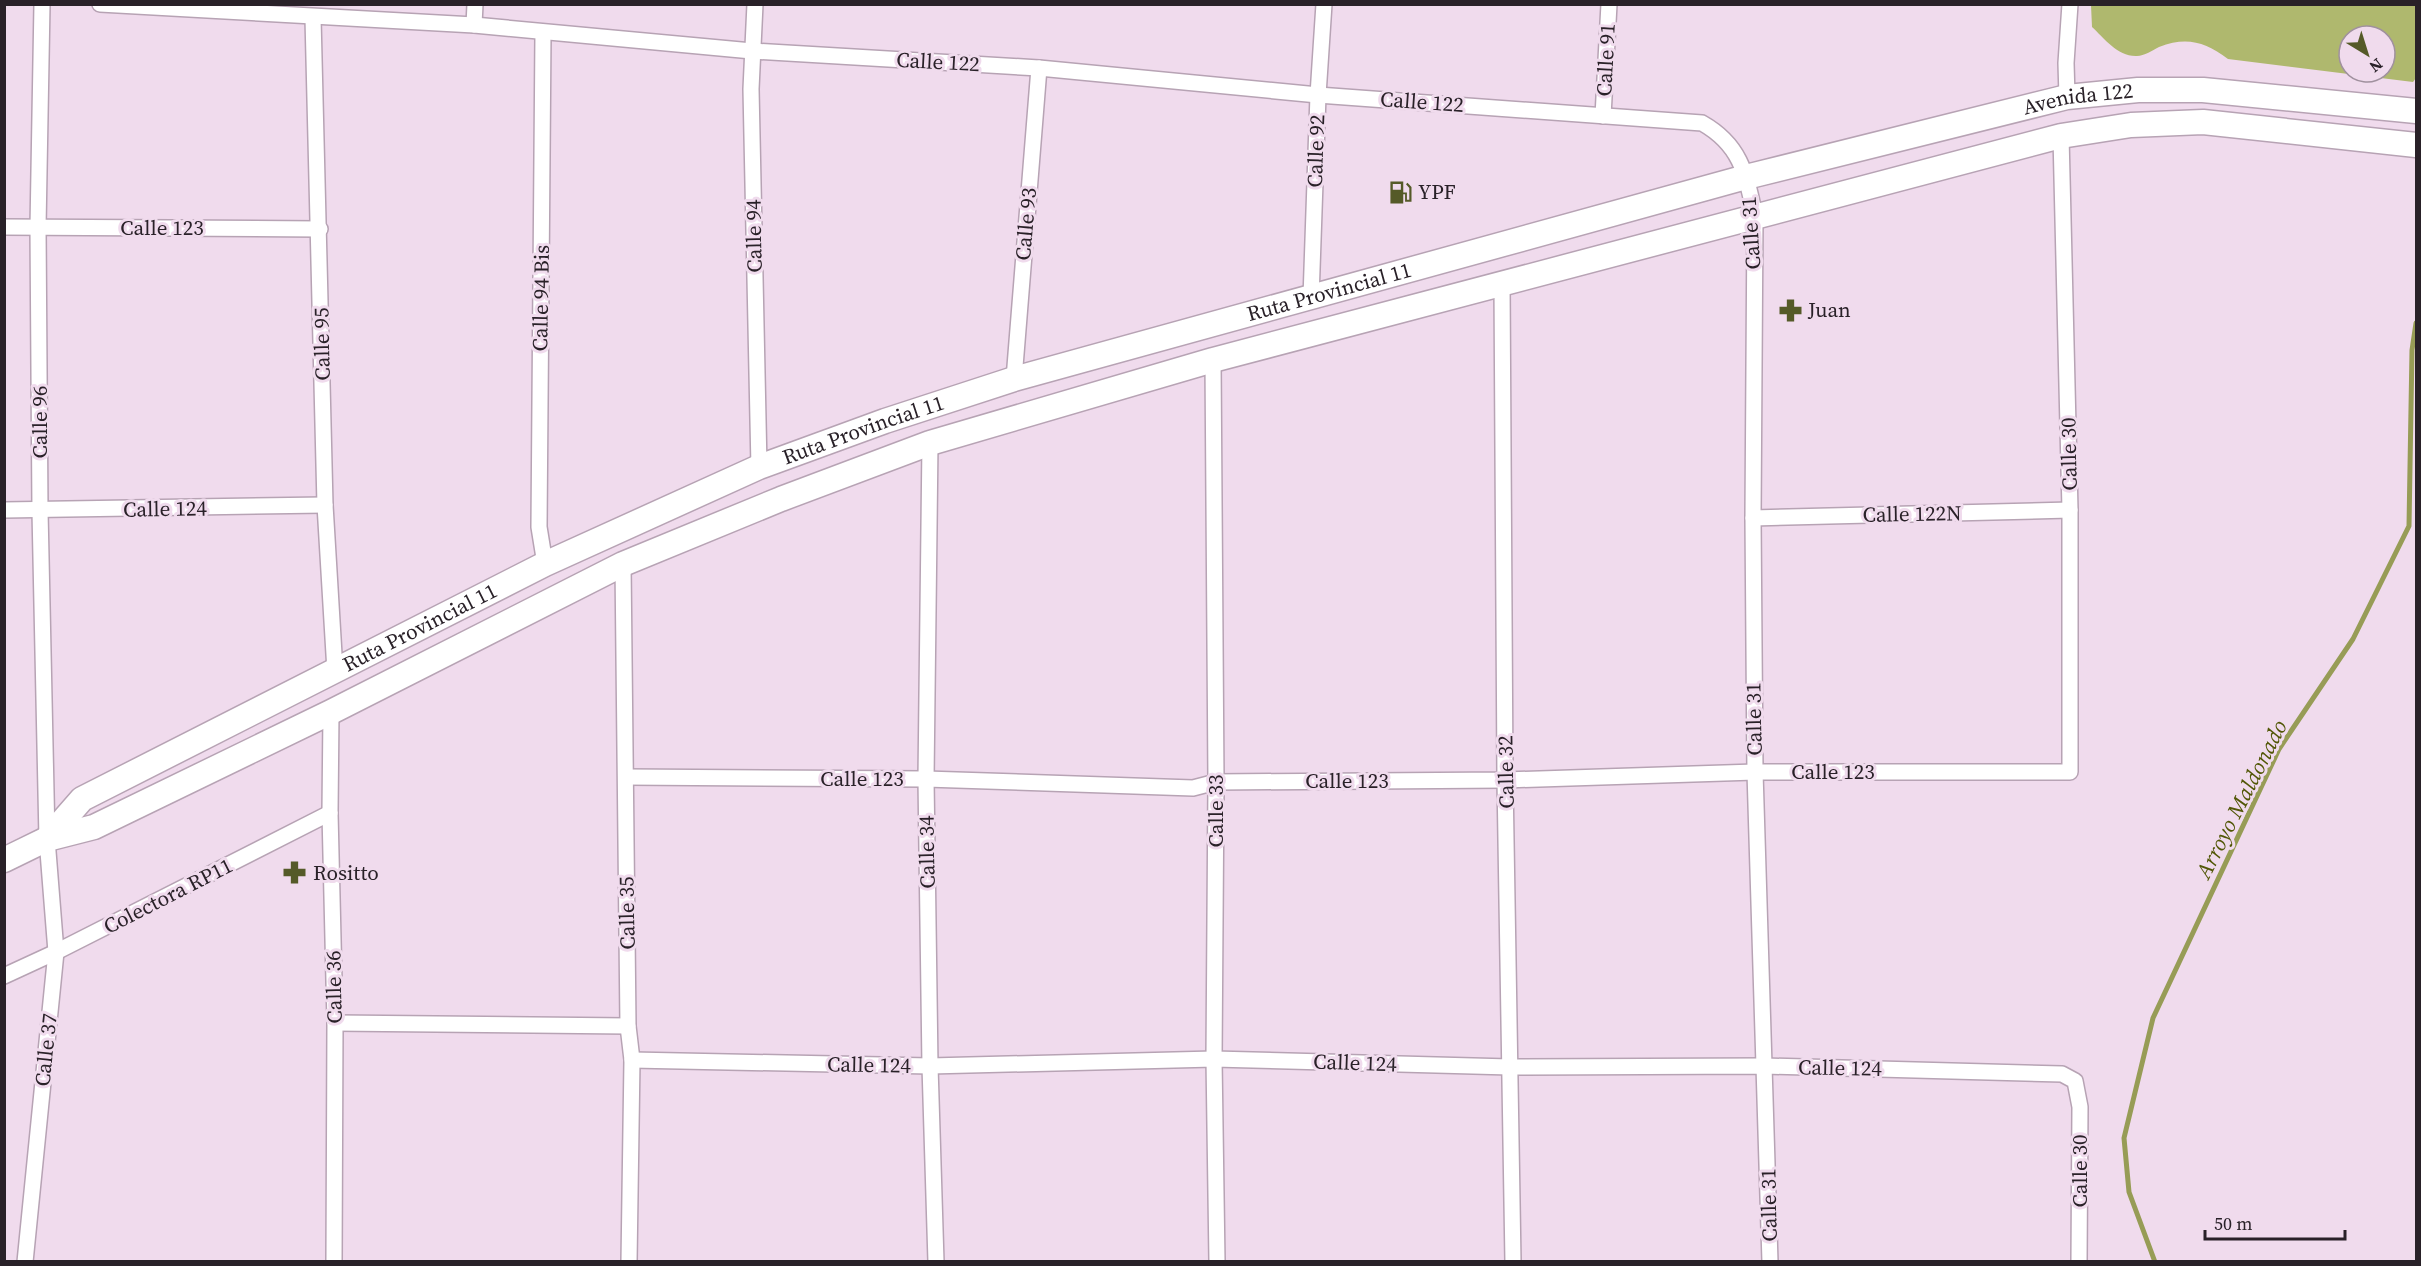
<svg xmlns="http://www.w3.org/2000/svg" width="2421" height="1266" viewBox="0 0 2421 1266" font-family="'Source Serif 4',serif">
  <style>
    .green { fill: #afb86e; fill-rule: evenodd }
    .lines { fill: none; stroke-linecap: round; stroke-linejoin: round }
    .stream { stroke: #979c56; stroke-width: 5 }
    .minor-casing { stroke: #b7a3b4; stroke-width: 18 }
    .primary-casing { stroke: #b7a3b4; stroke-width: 27 }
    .minor { stroke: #fff; stroke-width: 15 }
    .primary { stroke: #fff; stroke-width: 24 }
    .labels { text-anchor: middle; stroke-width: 6; stroke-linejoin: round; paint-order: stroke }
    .street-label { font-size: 21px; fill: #292128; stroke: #f0dbed }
    .poi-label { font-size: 21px; fill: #292128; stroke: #f0dbed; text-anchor: start }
    .water-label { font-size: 22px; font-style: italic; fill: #525707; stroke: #f0dbed }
  </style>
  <rect width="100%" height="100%" fill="#f0dbed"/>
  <!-- green -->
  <path class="green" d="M2091,5h325v73l-3,4 -185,-23c-23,-17 -41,-23 -69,-12 -6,3 -15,9 -22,9 -19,1 -33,-18 -45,-29zM2349,36h36v36h-36z"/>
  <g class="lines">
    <!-- stream -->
    <polyline class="stream" points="2155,1262 2129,1192 2124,1138 2153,1018 2279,749 2353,639 2409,526 2412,350 2416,323"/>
    <defs>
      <g id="minor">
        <path d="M100,4l374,21 278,26 287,17 279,27 384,28c39,22 44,51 53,93l-2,302 2,254 15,490"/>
        <polyline points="755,4 751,89 759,467"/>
        <polyline points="313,18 325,505 335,671"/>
        <polyline points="474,25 475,4"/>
        <polyline points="543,33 539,527 545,564"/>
        <polyline points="2067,97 2066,63 2070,4"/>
        <polyline points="1603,116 1609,4"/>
        <polyline points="4,227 320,229"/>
        <polyline points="1502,283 1505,780 1513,1262"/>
        <polyline points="1311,298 1318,95 1324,4"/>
        <polyline points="1213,360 1216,782 1214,1059 1217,1262"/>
        <polyline points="1014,379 1039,68"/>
        <polyline points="930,443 926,779 930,1066 936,1262"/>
        <polyline points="4,510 325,505"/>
        <polyline points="1753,518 2070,510"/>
        <polyline points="623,564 628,1026 632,1060 629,1262"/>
        <polyline points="331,712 330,813 335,1023 334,1262"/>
        <polyline points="626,777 926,779 1193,788 1216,782 1505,780 1755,772 2070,772 2070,510 2061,136"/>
        <polyline points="4,976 56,952 330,813"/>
        <polyline points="335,1023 628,1026"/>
        <polyline points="632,1060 930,1066 1214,1059 1510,1067 1765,1066 2062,1074 2075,1081 2080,1107 2079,1262"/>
        <polyline points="25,1262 56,952 47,839 40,511 38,227 42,4"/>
      </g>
      <g id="primary">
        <path id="s1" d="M47,839l35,-40 463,-235 214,-97 126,-46 129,-42 732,-202 321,-80 71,-7h65l213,21"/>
        <polyline points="4,860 47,839 94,827 331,712 623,564 781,499 930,443 1213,360 2061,136 2131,125 2203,122 2416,145"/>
      </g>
    </defs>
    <!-- minor casing -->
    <use href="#minor" class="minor-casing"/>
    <!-- primary casing -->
    <use href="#primary" class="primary-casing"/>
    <!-- minor -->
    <use href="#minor" class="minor"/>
    <!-- primary -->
    <use href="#primary" class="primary"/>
  </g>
  <!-- icons -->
  <defs>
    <symbol id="fuel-bare" viewBox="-9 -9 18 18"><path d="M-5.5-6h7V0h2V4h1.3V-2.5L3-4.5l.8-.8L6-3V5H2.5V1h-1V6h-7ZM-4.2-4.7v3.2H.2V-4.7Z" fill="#555a28" stroke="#f0dbed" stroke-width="2.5" paint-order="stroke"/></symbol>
    <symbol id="pharmacy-bare" viewBox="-9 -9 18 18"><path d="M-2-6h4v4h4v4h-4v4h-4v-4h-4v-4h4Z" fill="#555a28" stroke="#f0dbed" stroke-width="2.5" paint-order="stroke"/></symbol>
  </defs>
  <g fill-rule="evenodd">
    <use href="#fuel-bare" x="1384" y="176" width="33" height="33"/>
    <use href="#pharmacy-bare" x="1774" y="294" width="33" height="33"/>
    <use href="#pharmacy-bare" x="278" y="856" width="33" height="33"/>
  </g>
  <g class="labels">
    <!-- street labels -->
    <g class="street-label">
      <text transform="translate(1606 60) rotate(-87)" y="7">Calle 91</text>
      <text transform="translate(938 62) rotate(3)" y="7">Calle 122</text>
      <text dy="7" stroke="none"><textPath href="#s1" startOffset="2178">Avenida 122</textPath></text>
      <text transform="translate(1422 102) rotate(4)" y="7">Calle 122</text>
      <text transform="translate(1316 151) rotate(-88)" y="7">Calle 92</text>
      <text transform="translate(1026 224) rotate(-85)" y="7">Calle 93</text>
      <text x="162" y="235">Calle 123</text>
      <text transform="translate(1751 233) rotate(-94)" y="7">Calle 31</text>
      <text transform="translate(754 236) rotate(-91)" y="7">Calle 94</text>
      <text dy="7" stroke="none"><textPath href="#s1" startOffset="1404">Ruta Provincial 11</textPath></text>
      <text transform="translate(541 298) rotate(-89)" y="7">Calle 94 Bis</text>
      <text transform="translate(322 344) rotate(-91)" y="7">Calle 95</text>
      <text transform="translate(40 422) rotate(-90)" y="7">Calle 96</text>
      <text dy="7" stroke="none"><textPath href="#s1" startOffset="918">Ruta Provincial 11</textPath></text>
      <text transform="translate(2069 454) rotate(-91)" y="7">Calle 30</text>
      <text transform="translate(165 509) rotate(-1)" y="7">Calle 124</text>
      <text transform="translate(1912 514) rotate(-1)" y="7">Calle 122N</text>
      <text dy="7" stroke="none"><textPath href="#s1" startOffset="432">Ruta Provincial 11</textPath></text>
      <text transform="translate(1754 719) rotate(-91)" y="7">Calle 31</text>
      <text transform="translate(1506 772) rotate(-91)" y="7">Calle 32</text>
      <text x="1833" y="779">Calle 123</text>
      <text x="862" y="786">Calle 123</text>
      <text x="1347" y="788">Calle 123</text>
      <text transform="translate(1216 811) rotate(-90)" y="7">Calle 33</text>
      <text transform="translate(927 852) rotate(-91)" y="7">Calle 34</text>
      <text transform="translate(168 896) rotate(-27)" y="7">Colectora RP11</text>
      <text transform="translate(627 913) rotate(-91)" y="7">Calle 35</text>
      <text transform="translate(334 987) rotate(-91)" y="7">Calle 36</text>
      <text transform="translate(46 1050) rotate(-84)" y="7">Calle 37</text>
      <text transform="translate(1355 1063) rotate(2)" y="7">Calle 124</text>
      <text transform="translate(869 1065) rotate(1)" y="7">Calle 124</text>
      <text transform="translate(1840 1068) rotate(1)" y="7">Calle 124</text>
      <text transform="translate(2080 1171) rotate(-90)" y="7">Calle 30</text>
      <text transform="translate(1769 1205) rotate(-91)" y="7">Calle 31</text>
    </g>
    <!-- poi labels -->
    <g class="poi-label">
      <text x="1418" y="199">YPF</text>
      <text x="1808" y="317">Juan</text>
      <text x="313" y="880">Rositto</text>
    </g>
    <!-- water labels -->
    <g class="water-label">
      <text transform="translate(2241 799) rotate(-63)" y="8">Arroyo Maldonado</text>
    </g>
  </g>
  <!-- border -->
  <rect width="2421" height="1266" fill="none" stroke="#292128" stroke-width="12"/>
  <!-- north arrow -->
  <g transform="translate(2367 54) rotate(142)"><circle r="28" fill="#f0dbed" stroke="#a0919e" stroke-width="1.5"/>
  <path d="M0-4.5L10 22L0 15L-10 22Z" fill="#555a28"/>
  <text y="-9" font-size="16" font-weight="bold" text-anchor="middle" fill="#292128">N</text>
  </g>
  <!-- scale -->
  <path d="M2205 1230v9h140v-9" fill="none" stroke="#292128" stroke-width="3"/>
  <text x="2214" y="1230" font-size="18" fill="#292128" stroke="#f0dbed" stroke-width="4.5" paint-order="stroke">50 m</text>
</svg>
